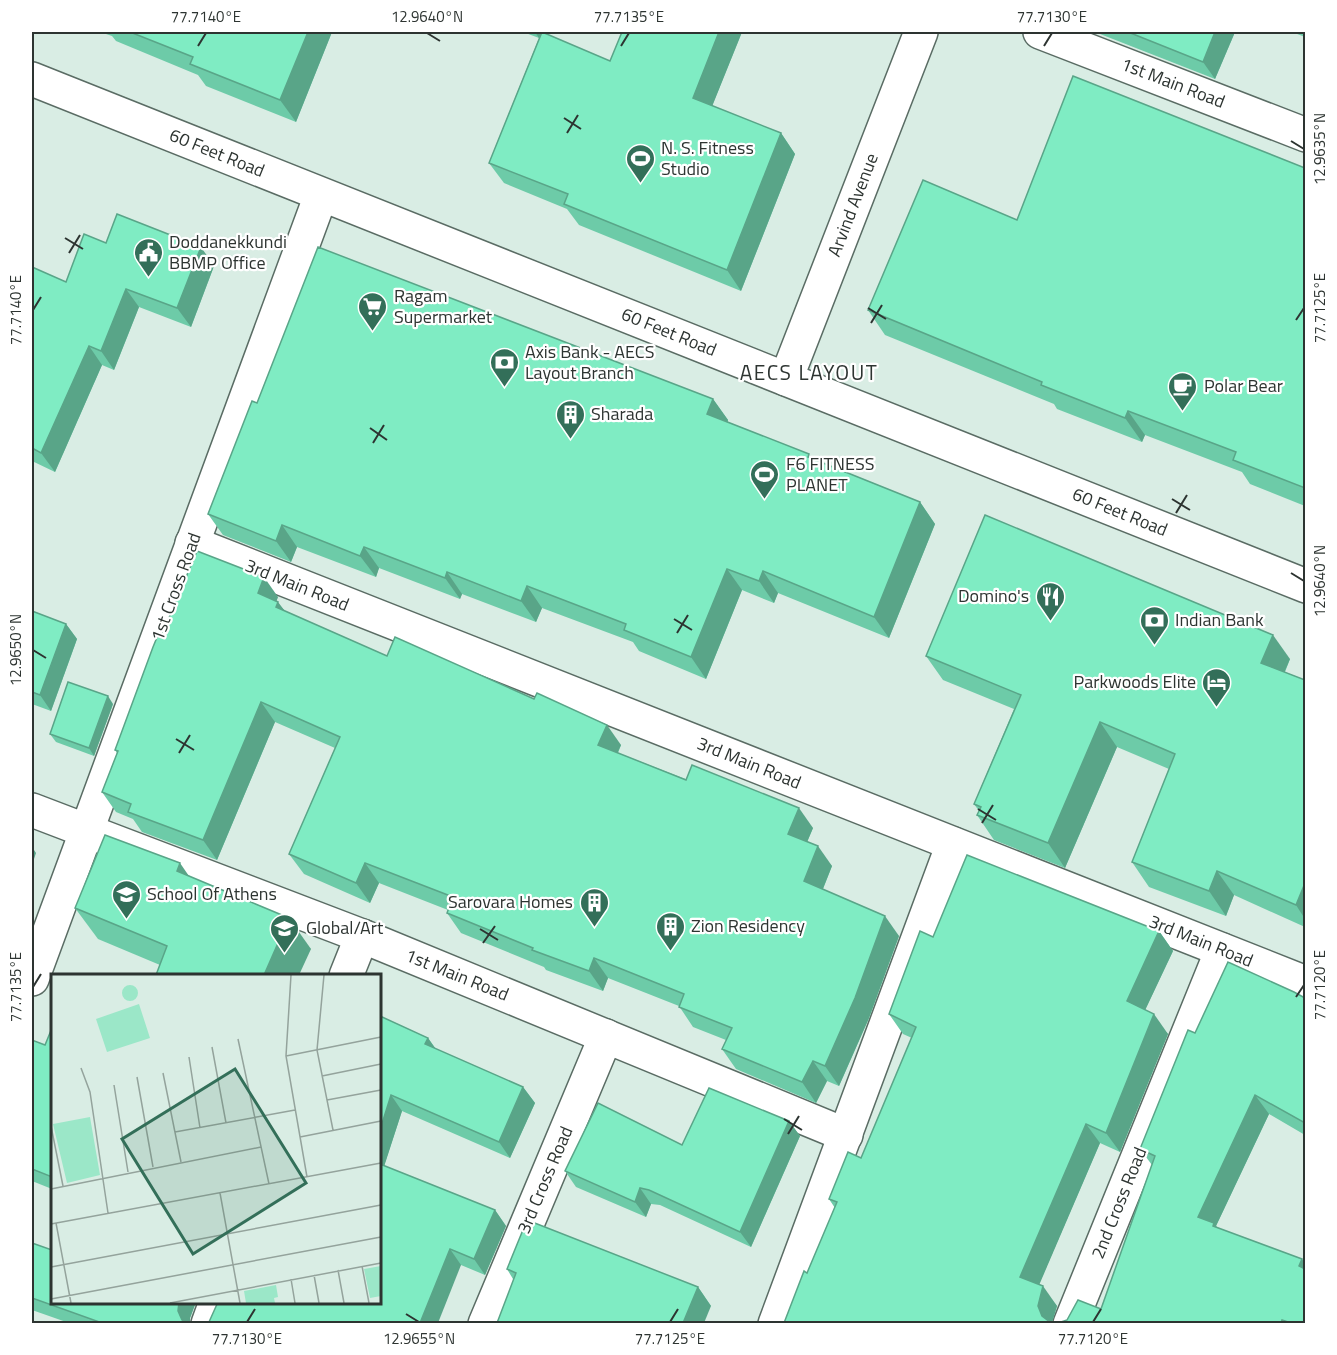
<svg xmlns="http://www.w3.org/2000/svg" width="1337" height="1355" viewBox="0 0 1337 1355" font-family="'Titillium Web',sans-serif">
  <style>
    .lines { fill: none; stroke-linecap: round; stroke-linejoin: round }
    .minor-casing { stroke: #5a6c64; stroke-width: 36 }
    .minor { stroke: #fff; stroke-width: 33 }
    .wall { fill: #6dcba8 }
    .shaded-wall { fill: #59a588 }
    .building { fill: #7fecc3; stroke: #59a588; stroke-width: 1.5 }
    .ticks { fill: none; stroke: #2d3431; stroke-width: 2 }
    .labels { text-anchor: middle; stroke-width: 4.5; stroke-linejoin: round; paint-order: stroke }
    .street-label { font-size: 18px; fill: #2d3431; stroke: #fff }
    .poi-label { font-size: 18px; fill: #2d3431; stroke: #fff; text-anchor: start }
    .quarter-label { font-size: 21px; letter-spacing: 1.5px; fill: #2d3431; stroke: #fff }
    .inset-road { fill: none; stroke: #94a39c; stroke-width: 1.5 }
    .view { fill: #336f59; fill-opacity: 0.15; stroke: #336f59; stroke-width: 3 }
    .inset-edge { fill: none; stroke: #2d3431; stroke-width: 3 }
    .neatline { fill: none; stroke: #2d3431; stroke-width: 2 }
    .ticks-label { font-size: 15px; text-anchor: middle; fill: #2d3431 }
  </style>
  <rect width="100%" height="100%" fill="#d9ede4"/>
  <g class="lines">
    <defs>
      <g id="minor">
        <polyline points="1040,32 1306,135"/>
        <polyline points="32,79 1306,586"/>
        <polyline points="786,379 921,32"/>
        <polyline points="192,543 1306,983"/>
        <polyline points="32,810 362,936 846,1135"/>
        <polyline points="346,976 362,936"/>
        <polyline points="32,979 321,195"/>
        <polyline points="208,1324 216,1302"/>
        <polyline points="485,1324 606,1036"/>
        <polyline points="775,1324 953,844"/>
        <polyline points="1070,1324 1222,950"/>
      </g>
    </defs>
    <!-- minor casing -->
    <use href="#minor" class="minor-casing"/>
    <!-- minor -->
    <use href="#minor" class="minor"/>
  </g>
  <!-- wall -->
  <g class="wall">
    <polygon points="100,32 332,32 296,122 206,86 198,75 116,41 112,36"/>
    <polygon points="523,32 542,32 541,34 610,61 622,32 742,32 712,106 781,133 795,154 741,291 579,225 567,209 504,183 489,163 539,38"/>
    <polygon points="1095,32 1235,32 1215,79"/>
    <polygon points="1292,32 1305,32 1305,37"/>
    <polygon points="1305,168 1305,506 1250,484 1242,472 1145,435 1142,442 1057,409 1054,404 885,335 868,310 1017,220"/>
    <polygon points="106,243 214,266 191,327 139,307 114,370 102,365 55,472 32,461 32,267 66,282"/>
    <polygon points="713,399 728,420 728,422 813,459 920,502 935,524 889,638 778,593 774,603 742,590 706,679 639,651 633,642 542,608 536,622 462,594 460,599 379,568 376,577 297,547 291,562 223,535 208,514 257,403"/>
    <polygon points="278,597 276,601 285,611 387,656 621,745 618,753 813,828 807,842 832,866 823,889 899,936 869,1018 839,1086 827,1081 816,1103 736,1069 722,1049 726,1040 693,1027 679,1006 608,978 603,991 546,970 544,967 461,933 447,913 448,910 379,883 370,903 304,874 289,854 335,748 275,722 217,860 142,832 133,819 116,812 102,792 117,753 115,750 161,637"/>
    <polygon points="32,611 66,624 77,639 51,711 32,704"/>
    <polygon points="926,656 1290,659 1285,672 1305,680 1305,927 1234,895 1226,916 1149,887 1132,862 1169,769 1117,747 1065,868 994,840 977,815 979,811 974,804 1014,709 943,680"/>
    <polygon points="113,704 94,756 56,742 50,734"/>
    <polygon points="188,875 311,949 160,965 98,939 75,908"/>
    <polygon points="1159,931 1173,951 1145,1010 1168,1034 1120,1152 1100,1143 1039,1284 1057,1306 1052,1322 1058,1323 1101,1309 1152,1165 1140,1149 1195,1033 1305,998 1305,1135 1269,1114 1216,1226 1217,1228 1302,1259 1305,1264 1305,1323 784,1323 807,1273 835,1208 829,1199 861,1158 912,1038 903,1034 889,1014 933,937"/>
    <polygon points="380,1016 428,1038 436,1049 523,1087 535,1103 510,1158 402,1111 384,1166 495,1210 506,1226 485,1275 461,1265 209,1322"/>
    <polygon points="52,1028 52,1189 32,1181 32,1040 45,1045"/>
    <polygon points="789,1121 800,1136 751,1247 660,1205 651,1204 646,1217 576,1187 565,1171"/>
    <polygon points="32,1243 52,1302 196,1302 190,1318 190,1323 69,1323 32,1310"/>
    <polygon points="507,1269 698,1287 711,1306 513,1279"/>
  </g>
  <!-- shaded-wall -->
  <g class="shaded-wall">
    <polygon points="308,32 332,32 296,122 280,100"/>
    <polygon points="535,32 542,32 539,38"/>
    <polygon points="719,32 742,32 707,119 693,98"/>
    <polygon points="1215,32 1235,32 1215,79 1203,62"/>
    <polygon points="781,133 795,154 741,291 727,270"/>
    <polygon points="201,247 214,266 191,327 177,308"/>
    <polygon points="126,289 139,307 114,370 101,351"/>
    <polygon points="89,346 102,365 55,472 41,453"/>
    <polygon points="713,399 728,420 722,435 707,414"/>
    <polygon points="1128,411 1145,435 1142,442 1125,418"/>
    <polygon points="920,502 935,524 889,638 874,617"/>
    <polygon points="282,525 297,547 291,562 276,541"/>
    <polygon points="364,547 379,568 376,577 360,556"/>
    <polygon points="727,569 742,590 706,679 691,657"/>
    <polygon points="763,571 778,593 774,603 759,581"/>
    <polygon points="447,572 462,594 460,599 445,578"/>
    <polygon points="264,577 278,597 272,613 258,593"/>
    <polygon points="527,586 542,608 536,622 521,601"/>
    <polygon points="278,602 293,622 276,607"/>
    <polygon points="66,624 77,639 51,711 40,695"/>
    <polygon points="1273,635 1290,659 1278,687 1261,663"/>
    <polygon points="108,696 113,704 94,756 89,748"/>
    <polygon points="261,702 275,722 217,860 203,840"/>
    <polygon points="1100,722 1117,747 1065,868 1048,843"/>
    <polygon points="607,725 621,745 612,765 598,745"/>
    <polygon points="799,808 813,828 802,854 788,834"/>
    <polygon points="818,846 832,866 818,901 804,881"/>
    <polygon points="32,847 36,853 32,865"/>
    <polygon points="180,863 202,895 177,871"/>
    <polygon points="365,863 379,883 370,903 356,883"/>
    <polygon points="1217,871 1234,895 1226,916 1209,891"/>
    <polygon points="1305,883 1305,919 1296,905"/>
    <polygon points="885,916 899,936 869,1018 839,1086 825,1066"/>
    <polygon points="289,918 311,949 299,975 264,975"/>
    <polygon points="1159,931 1173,951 1140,1021 1127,1001"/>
    <polygon points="594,958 608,978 603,991 589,971"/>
    <polygon points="1154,1014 1168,1034 1120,1152 1106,1133"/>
    <polygon points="428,1038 439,1054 425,1044"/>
    <polygon points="813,1061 827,1081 816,1103 802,1082"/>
    <polygon points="523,1087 535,1103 510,1158 499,1142"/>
    <polygon points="391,1095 402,1111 381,1176 380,1174 380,1130"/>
    <polygon points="1255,1095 1269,1114 1216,1226 1228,1242 1198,1217"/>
    <polygon points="789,1121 800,1136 751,1247 740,1232"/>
    <polygon points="1086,1124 1100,1143 1034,1297 1020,1277"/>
    <polygon points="640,1188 651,1204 646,1217 635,1202"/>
    <polygon points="495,1210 506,1226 485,1275 474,1259"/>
    <polygon points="450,1249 461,1265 438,1323 420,1323"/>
    <polygon points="1302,1259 1305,1264 1305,1275 1299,1266"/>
    <polygon points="1043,1286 1057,1306 1052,1323 1042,1316 1038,1306"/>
    <polygon points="698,1287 711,1306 704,1323 683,1323"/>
    <polygon points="179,1302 196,1302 190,1318 190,1323 185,1323 182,1320 178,1311"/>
  </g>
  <!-- building -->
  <g class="building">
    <polygon points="130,32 308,32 280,100 190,64 193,57"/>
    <polygon points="542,32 610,61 622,32 719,32 693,98 781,133 727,270 564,204 568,194 489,163"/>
    <polygon points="1128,32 1215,32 1203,62"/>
    <polygon points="1073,76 1305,168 1305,488 1233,460 1236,452 1128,411 1125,418 1041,385 1042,382 868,310 923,180 1017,220"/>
    <polygon points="117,214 201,247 177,308 126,289 101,351 89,346 41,453 32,448 32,267 66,282 84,234 106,243"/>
    <polygon points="318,247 713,399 707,414 809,454 808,457 920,502 874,617 763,571 759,581 727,569 691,657 624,630 626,624 527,586 521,601 447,572 445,578 364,547 360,556 282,525 276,541 208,514 252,401 257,403"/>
    <polygon points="985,515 1273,635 1261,663 1305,680 1305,883 1296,905 1217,871 1209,891 1132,862 1175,754 1100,722 1048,843 977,815 981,807 974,804 1021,695 926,656"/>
    <polygon points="197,551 264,577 258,593 278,602 276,607 387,656 395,637 534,699 537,693 607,725 598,745 686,780 692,765 799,808 788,834 818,846 804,881 885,916 855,998 825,1066 813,1061 802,1082 722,1049 732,1028 679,1007 684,994 594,958 589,971 532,950 533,948 447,913 453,897 365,863 356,883 289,854 340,737 261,702 203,840 128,812 131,804 102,792 118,751 115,750 153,647 158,635 161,637"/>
    <polygon points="32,611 66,624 40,695 32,692"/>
    <polygon points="68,682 108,696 89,748 50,734"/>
    <polygon points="105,835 180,863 177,871 289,918 264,975 156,975 167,946 75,908"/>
    <polygon points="967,855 1159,931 1127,1001 1154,1014 1106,1133 1086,1124 1020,1277 1043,1286 1038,1306 1042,1316 1050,1322 1058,1323 1067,1320 1078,1300 1101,1309 1155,1156 1140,1149 1188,1030 1195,1033 1228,962 1294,992 1305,998 1305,1123 1255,1095 1198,1217 1214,1223 1213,1226 1302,1259 1299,1266 1305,1269 1305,1323 1291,1323 1282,1320 1281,1323 784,1323 804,1271 807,1273 837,1202 829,1199 848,1152 861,1158 916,1027 889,1014 920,931 933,937"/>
    <polygon points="380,1016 428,1038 425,1044 523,1087 499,1142 391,1095 380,1130"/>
    <polygon points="52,1028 52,1177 32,1169 32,1040 45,1045"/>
    <polygon points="709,1088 789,1121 740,1232 649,1190 640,1188 635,1202 565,1171 598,1103 682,1145"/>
    <polygon points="380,1164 495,1210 474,1259 450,1249 420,1323 206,1323 209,1322 218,1302 380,1302"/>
    <polygon points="527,1220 698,1287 683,1323 497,1323 516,1273 507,1269"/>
    <polygon points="32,1243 52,1250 52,1302 179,1302 178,1311 182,1320 188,1323 102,1323 32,1298"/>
  </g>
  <!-- ticks -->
  <path class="ticks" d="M427,33l13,8M198,46l8,-13M621,46l8,-13M1044,46l8,-13M564,118l17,11M567,133l11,-18M1291,141l13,8M65,238l18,11M69,253l11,-18M868,308l18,11M33,310l8,-13M1296,320l8,-12M871,323l11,-18M370,428l17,12M373,443l11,-18M1172,499l18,11M1176,513l11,-18M1291,573l13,8M674,619l18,11M677,633l11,-18M33,650l13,8M176,739l18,11M179,753l11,-18M978,809l18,11M982,823l11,-18M480,929l18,11M483,943l12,-17M33,987l8,-13M1296,997l8,-12M784,1119l18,11M788,1134l11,-18M406,1314l13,8M247,1322l8,-13M670,1322l8,-13M1093,1322l8,-13"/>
  <!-- icons -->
  <defs>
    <symbol id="stadium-pin" viewBox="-11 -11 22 30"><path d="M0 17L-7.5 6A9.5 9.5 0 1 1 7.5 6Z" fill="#336f59" stroke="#fff"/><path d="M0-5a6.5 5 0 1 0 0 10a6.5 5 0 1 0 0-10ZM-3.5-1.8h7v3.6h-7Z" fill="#fff"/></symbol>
    <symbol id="civic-pin" viewBox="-11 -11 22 30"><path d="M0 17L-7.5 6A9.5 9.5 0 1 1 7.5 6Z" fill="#336f59" stroke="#fff"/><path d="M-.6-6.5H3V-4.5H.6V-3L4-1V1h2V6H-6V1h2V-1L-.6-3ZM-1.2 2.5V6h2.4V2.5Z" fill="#fff"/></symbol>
    <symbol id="supermarket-pin" viewBox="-11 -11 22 30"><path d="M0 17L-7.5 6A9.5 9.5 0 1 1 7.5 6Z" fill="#336f59" stroke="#fff"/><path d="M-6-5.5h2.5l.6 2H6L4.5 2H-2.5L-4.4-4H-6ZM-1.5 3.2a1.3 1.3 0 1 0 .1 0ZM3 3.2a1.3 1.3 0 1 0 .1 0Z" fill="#fff"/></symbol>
    <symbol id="bank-pin" viewBox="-11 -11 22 30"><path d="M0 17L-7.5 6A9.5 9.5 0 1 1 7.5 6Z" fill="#336f59" stroke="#fff"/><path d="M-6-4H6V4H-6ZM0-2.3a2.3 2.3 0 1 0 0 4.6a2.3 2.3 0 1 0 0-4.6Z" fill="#fff"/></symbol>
    <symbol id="cafe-pin" viewBox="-11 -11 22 30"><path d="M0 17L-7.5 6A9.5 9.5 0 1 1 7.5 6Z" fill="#336f59" stroke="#fff"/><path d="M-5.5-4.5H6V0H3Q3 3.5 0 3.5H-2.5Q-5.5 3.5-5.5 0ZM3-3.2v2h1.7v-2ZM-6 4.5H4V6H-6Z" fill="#fff"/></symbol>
    <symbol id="building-pin" viewBox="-11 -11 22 30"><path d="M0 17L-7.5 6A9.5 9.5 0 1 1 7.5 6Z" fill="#336f59" stroke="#fff"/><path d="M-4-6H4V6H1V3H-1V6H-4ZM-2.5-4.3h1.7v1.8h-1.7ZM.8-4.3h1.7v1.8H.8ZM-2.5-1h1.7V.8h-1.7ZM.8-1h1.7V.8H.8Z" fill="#fff"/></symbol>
    <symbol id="restaurant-pin" viewBox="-11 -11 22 30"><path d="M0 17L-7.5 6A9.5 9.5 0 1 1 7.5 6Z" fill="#336f59" stroke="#fff"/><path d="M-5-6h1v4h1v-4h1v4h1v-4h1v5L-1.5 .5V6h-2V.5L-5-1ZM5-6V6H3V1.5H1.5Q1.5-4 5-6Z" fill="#fff"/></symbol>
    <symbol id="hotel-pin" viewBox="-11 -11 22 30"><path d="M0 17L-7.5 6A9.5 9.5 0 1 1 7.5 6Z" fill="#336f59" stroke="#fff"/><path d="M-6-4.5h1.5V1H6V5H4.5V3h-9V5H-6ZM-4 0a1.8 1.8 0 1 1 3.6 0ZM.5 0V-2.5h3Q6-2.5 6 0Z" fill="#fff"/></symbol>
    <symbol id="school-pin" viewBox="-11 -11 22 30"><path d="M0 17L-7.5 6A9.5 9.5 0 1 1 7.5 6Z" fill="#336f59" stroke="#fff"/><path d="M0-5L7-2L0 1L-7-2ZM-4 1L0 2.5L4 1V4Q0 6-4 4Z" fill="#fff"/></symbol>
  </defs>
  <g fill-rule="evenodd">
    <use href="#stadium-pin" x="624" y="142" width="33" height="45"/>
    <use href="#civic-pin" x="132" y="236" width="33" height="45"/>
    <use href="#supermarket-pin" x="356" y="290" width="33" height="45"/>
    <use href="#bank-pin" x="488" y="346" width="33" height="45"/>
    <use href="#cafe-pin" x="1166" y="370" width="33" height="45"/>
    <use href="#building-pin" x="554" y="398" width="33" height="45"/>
    <use href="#stadium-pin" x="748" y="458" width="33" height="45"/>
    <use href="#restaurant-pin" x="1034" y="580" width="33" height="45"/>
    <use href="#bank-pin" x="1138" y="604" width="33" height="45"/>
    <use href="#hotel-pin" x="1200" y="666" width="33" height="45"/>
    <use href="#school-pin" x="110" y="878" width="33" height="45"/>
    <use href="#building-pin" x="578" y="886" width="33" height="45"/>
    <use href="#building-pin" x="654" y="910" width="33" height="45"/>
    <use href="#school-pin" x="268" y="912" width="33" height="45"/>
  </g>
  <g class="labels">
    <!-- street labels -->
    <g class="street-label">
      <text transform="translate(1173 83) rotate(21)" y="6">1st Main Road</text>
      <text transform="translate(217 153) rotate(22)" y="6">60 Feet Road</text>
      <text transform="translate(853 205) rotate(-69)" y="6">Arvind Avenue</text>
      <text transform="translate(669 332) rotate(22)" y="6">60 Feet Road</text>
      <text transform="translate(1120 512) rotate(22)" y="6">60 Feet Road</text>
      <text transform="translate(297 585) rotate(22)" y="6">3rd Main Road</text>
      <text transform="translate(176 587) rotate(-70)" y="6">1st Cross Road</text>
      <text transform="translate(749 763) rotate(22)" y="6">3rd Main Road</text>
      <text transform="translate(1201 941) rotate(22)" y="6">3rd Main Road</text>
      <text transform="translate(457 975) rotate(22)" y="6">1st Main Road</text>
      <text transform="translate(545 1180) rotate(-67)" y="6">3rd Cross Road</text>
      <text transform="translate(1119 1203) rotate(-68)" y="6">2nd Cross Road</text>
    </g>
    <!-- poi labels -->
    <g class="poi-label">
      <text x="661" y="154">N. S. Fitness<tspan x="661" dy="21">Studio</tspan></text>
      <text x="169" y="248">Doddanekkundi<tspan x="169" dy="21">BBMP Office</tspan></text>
      <text x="394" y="302">Ragam<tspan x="394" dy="21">Supermarket</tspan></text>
      <text x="525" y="358">Axis Bank - AECS<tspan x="525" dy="21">Layout Branch</tspan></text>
      <text x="1204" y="392">Polar Bear</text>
      <text x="591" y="420">Sharada</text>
      <text x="786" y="470">F6 FITNESS<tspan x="786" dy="21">PLANET</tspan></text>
      <text x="1029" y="602" text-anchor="end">Domino's</text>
      <text x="1175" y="626">Indian Bank</text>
      <text x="1196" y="688" text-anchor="end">Parkwoods Elite</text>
      <text x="147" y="900">School Of Athens</text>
      <text x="573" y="908" text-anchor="end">Sarovara Homes</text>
      <text x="691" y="932">Zion Residency</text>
      <text x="306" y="934">Global/Art</text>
    </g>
    <!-- quarter labels -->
    <g class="quarter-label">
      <text x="809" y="380">AECS LAYOUT</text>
    </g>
  </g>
  <!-- overview -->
  <g transform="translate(51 974)">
    <rect width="330" height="330" fill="#d9ede4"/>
    <path d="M71 19a8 8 0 1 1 16 0a8 8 0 1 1-16 0ZM88,30l11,34 -43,14 -11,-33zM39,143l10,58 -33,8 -14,-59zM330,292v30l-11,2 -6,-29zM225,311l2,12 -4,1 1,5h-29l-2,-12z" fill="#9be7c8"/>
    <path class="inset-road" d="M240,1l-5,81 21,121M273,1l-7,75 16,80M187,65l31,145M161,73l14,76M235,82l95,-19M138,83l11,71M30,94l9,24 18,121M112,99l18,89M271,102l59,-12M86,103l16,90M63,111l14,87M276,126l54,-10M0,152l12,60M124,158l120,-22M249,163l81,-16M0,215l210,-42M169,219l20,110M5,249l15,80M0,250l330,-61M311,292l7,37M0,293l330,-62M287,296l6,33M263,301l5,28M240,305l4,24M0,325l330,-62M119,329l211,-40"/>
    <path class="view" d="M184,95l71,114 -113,71 -71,-115z"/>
    <rect width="330" height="330" class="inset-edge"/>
  </g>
  <!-- border -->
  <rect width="1337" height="1355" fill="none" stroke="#ffffff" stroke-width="66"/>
  <rect x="33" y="33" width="1271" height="1289" class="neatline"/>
  <g class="ticks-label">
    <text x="206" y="22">77.7140°E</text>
    <text x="427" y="22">12.9640°N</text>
    <text x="629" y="22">77.7135°E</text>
    <text x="1052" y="22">77.7130°E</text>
    <text transform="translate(1320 149) rotate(-90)" y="5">12.9635°N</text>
    <text transform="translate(1320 308) rotate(-90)" y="5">77.7125°E</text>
    <text transform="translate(16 310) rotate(-90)" y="5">77.7140°E</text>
    <text transform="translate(1320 581) rotate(-90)" y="5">12.9640°N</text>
    <text transform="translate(16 650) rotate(-90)" y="5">12.9650°N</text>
    <text transform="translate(1320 985) rotate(-90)" y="5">77.7120°E</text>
    <text transform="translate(16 987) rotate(-90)" y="5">77.7135°E</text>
    <text x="247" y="1344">77.7130°E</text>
    <text x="419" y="1344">12.9655°N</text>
    <text x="670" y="1344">77.7125°E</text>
    <text x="1093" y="1344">77.7120°E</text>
  </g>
</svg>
